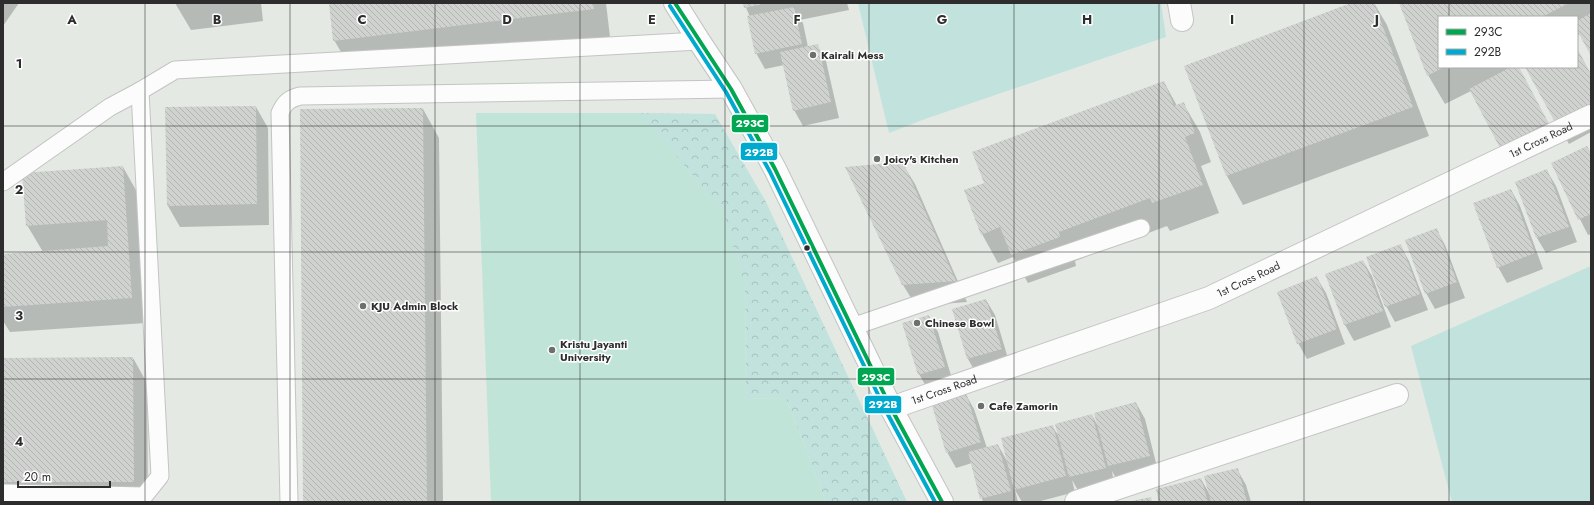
<svg xmlns="http://www.w3.org/2000/svg" width="1594" height="505" viewBox="0 0 1594 505" font-family="Jost,sans-serif">
  <style>
    .grass { fill: #c1e2dd }
    .park { fill: url(#park-crowns) }
    .pitch { fill: #c0e5d8 }
    .shadow { fill: #0003 }
    .building { fill: url(#building-back-hatch) }
    .lines { fill: none; stroke-linecap: round; stroke-linejoin: round }
    .service-casing { stroke: #c3c4c3; stroke-width: 19 }
    .minor-casing { stroke: #c3c4c3; stroke-width: 24 }
    .tertiary-casing { stroke: #c3c4c3; stroke-width: 24 }
    .service { stroke: #fbfcfb; stroke-width: 17 }
    .minor { stroke: #fbfcfb; stroke-width: 22 }
    .tertiary { stroke: #fbfcfb; stroke-width: 22 }
    .bus-1-casing { stroke: #fff; stroke-width: 7 }
    .bus-2-casing { stroke: #fff; stroke-width: 7 }
    .bus-1 { stroke: #00a651; stroke-width: 4 }
    .bus-2 { stroke: #00a9ce; stroke-width: 4 }
    .grid { fill: none; stroke: #2d2d2d; stroke-width: 1; stroke-opacity: 0.55 }
    .poi-dot { fill: #6d6f6d; stroke: #fff; stroke-width: 1.5 }
    .bus-dot { fill: #2d2d2d; stroke: #fff; stroke-width: 1.5 }
    .labels { text-anchor: middle; stroke-width: 3; stroke-linejoin: round; paint-order: stroke }
    .poi-label { font-size: 11px; font-weight: bold; fill: #2d2d2d; stroke: #fff; text-anchor: start }
    .street-label { font-size: 11px; fill: #2d2d2d; stroke: #fff }
    .grid-label { font-size: 13px; text-anchor: middle; font-weight: bold; fill: #2d2d2d; stroke: #fff; stroke-width: 3; stroke-linejoin: round; paint-order: stroke }
    .line-badge { stroke: #fff; stroke-width: 1.5 }
    .badge-label { font-size: 11px; text-anchor: middle; font-weight: bold; fill: #fff }
  </style>
  <defs>
    <pattern id="park-crowns" width="20" height="18" patternUnits="userSpaceOnUse"><rect width="20" height="18" fill="#c1e2dd"/><path d="M2 6a3 3 0 1 1 6 0M12 15a3 3 0 1 1 6 0" fill="none" stroke="#a6c2be"/></pattern>
    <pattern id="building-back-hatch" width="6" height="6" patternUnits="userSpaceOnUse"><rect width="6" height="6" fill="#cfd2cf"/><path d="M-1 5l2 2M0 0l6 6M5-1l2 2" fill="none" stroke="#b2b5b2"/></pattern>
  </defs>
  <rect width="100%" height="100%" fill="#e4e9e4"/>
  <!-- grass -->
  <g class="grass">
    <polygon points="858,3 1161,3 1166,37 925,119 889,133"/>
    <polygon points="1591,266 1591,502 1452,502 1411,346"/>
  </g>
  <!-- park -->
  <polygon class="park" points="640,113 715,114 766,202 907,502 826,502 786,398 746,399 745,287"/>
  <!-- pitch -->
  <polygon class="pitch" points="476,113 640,113 723,211 745,287 746,399 786,398 826,502 491,502"/>
  <!-- shadow -->
  <g class="shadow">
    <polygon points="3,3 19,3 3,26"/>
    <polygon points="175,3 261,3 263,21 191,30"/>
    <polygon points="330,3 606,3 610,37 351,69 334,40"/>
    <polygon points="744,3 847,3 849,10 800,20 803,23 808,47 817,45 826,61 839,118 803,126 794,110 784,65 765,69 756,53 750,17"/>
    <polygon points="1354,3 1374,3 1387,25 1429,136 1243,205 1227,176 1185,66"/>
    <polygon points="1400,3 1591,3 1591,54 1580,34 1577,36 1577,17 1439,17 1439,67 1518,67 1556,138 1510,163 1471,91 1445,104 1428,75"/>
    <polygon points="1577,49 1591,75 1591,132 1569,144 1526,67 1577,67"/>
    <polygon points="1164,82 1177,106 1183,103 1200,132 1211,162 1201,166 1219,213 1170,231 1167,226 1075,261 1076,266 1028,283 1013,257 998,263 982,234 985,184"/>
    <polygon points="256,107 268,128 269,225 180,227 168,206"/>
    <polygon points="423,109 439,138 443,502 304,502"/>
    <polygon points="1591,154 1591,234 1588,235 1552,164"/>
    <polygon points="902,163 915,184 967,302 916,306 903,285 847,168"/>
    <polygon points="123,167 137,192 146,323 10,332 3,321 3,255 43,252 27,225"/>
    <polygon points="1547,171 1556,186 1577,242 1546,253 1537,238 1516,182"/>
    <polygon points="1511,190 1520,206 1543,269 1507,283 1498,267"/>
    <polygon points="1436,229 1445,245 1465,298 1435,309 1426,293"/>
    <polygon points="1400,245 1409,261 1428,310 1395,322 1386,306"/>
    <polygon points="1363,261 1372,276 1391,327 1354,341 1345,325 1326,275"/>
    <polygon points="1317,278 1326,293 1345,344 1307,359 1298,343"/>
    <polygon points="986,300 995,315 1010,365 977,375 968,359 953,310"/>
    <polygon points="929,317 938,332 953,382 928,390 919,374"/>
    <polygon points="133,358 147,383 148,502 5,502 3,498 3,359"/>
    <polygon points="965,393 974,409 987,448 998,445 1007,461 1052,426 1060,438 1092,415 1098,426 1136,403 1145,419 1158,471 1118,482 1112,471 1114,484 1079,492 1072,480 1075,492 1037,502 1022,502 1015,490 1018,502 983,502 972,463 956,468 947,452"/>
    <polygon points="1237,469 1246,485 1251,502 1160,502 1201,479 1209,493"/>
  </g>
  <!-- building -->
  <g class="building">
    <polygon points="329,3 593,3 594,9 333,41"/>
    <polygon points="743,3 763,3 763,4 744,8"/>
    <polygon points="1351,3 1374,3 1413,107 1226,176 1184,66"/>
    <polygon points="1399,3 1569,3 1542,17 1439,17 1439,67 1444,67 1427,76"/>
    <polygon points="794,7 802,44 755,54 747,16"/>
    <polygon points="1591,13 1591,56 1577,30 1577,21"/>
    <polygon points="818,44 831,102 793,111 780,52"/>
    <polygon points="1577,48 1591,74 1591,105 1556,124 1525,67 1577,67"/>
    <polygon points="1511,67 1519,67 1548,122 1500,148 1469,89"/>
    <polygon points="1164,81 1174,106 1184,102 1195,133 1185,137 1203,185 1152,203 1150,198 1059,232 1060,237 1011,255 1000,227 981,235 964,190 984,183 972,152"/>
    <polygon points="256,106 257,204 167,206 165,107"/>
    <polygon points="423,108 427,502 303,502 300,109"/>
    <polygon points="1587,146 1591,153 1591,214 1578,220 1551,163"/>
    <polygon points="903,162 956,281 902,285 845,167"/>
    <polygon points="123,166 132,298 3,307 3,254 108,246 107,220 26,226 22,173"/>
    <polygon points="1547,169 1569,227 1536,238 1515,182"/>
    <polygon points="1511,189 1535,253 1497,268 1473,203"/>
    <polygon points="1437,228 1457,282 1425,294 1405,240"/>
    <polygon points="1401,244 1420,294 1385,307 1366,257"/>
    <polygon points="1363,260 1383,311 1344,325 1325,274"/>
    <polygon points="1317,276 1337,329 1297,344 1277,292"/>
    <polygon points="986,299 1002,349 967,359 952,309"/>
    <polygon points="929,315 945,367 918,375 902,323"/>
    <polygon points="133,357 134,482 3,482 3,358"/>
    <polygon points="966,392 981,442 946,453 931,402"/>
    <polygon points="1136,402 1150,456 1108,466 1094,413"/>
    <polygon points="1092,414 1106,468 1069,477 1055,424"/>
    <polygon points="1053,425 1066,476 1014,490 1001,438"/>
    <polygon points="998,444 1011,491 980,499 968,452"/>
    <polygon points="1238,468 1247,502 1211,502 1204,476"/>
    <polygon points="1201,478 1208,502 1159,502 1156,489"/>
    <polygon points="1151,497 1152,502 1132,502 1132,501"/>
  </g>
  <g class="lines">
    <defs>
      <g id="service">
        <polyline points="3,182 110,107 140,91"/>
        <polyline points="852,327 1141,228"/>
        <polyline points="3,493 144,496 160,476 140,91 175,70 699,41"/>
        <path d="M289,502l-9,-389c5,-11 9,-14 20,-17l431,-7"/>
      </g>
      <g id="minor">
        <polyline points="1179,3 1182,20"/>
        <path id="s1" d="M891,408l318,-110 382,-182"/>
        <polyline points="1076,502 1397,395"/>
      </g>
      <polyline id="tertiary" points="675,3 699,41 731,89 775,169 891,408 942,502"/>
    </defs>
    <!-- service casing -->
    <use href="#service" class="service-casing"/>
    <!-- minor casing -->
    <use href="#minor" class="minor-casing"/>
    <!-- tertiary casing -->
    <use href="#tertiary" class="tertiary-casing"/>
    <!-- service -->
    <use href="#service" class="service"/>
    <!-- minor -->
    <use href="#minor" class="minor"/>
    <!-- tertiary -->
    <use href="#tertiary" class="tertiary"/>
    <defs>
      <polyline id="bus-1" points="675,3 731,89 775,169 891,408 942,502"/>
      <polyline id="bus-2" points="670,6 726,92 770,172 886,411 935,502"/>
    </defs>
    <!-- bus-1 casing -->
    <use href="#bus-1" class="bus-1-casing"/>
    <!-- bus-2 casing -->
    <use href="#bus-2" class="bus-2-casing"/>
    <!-- bus-1 -->
    <use href="#bus-1" class="bus-1"/>
    <!-- bus-2 -->
    <use href="#bus-2" class="bus-2"/>
  </g>
  <!-- grid -->
  <path class="grid" d="M145,3v499M290,3v499M435,3v499M580,3v499M725,3v499M869,3v499M1014,3v499M1159,3v499M1304,3v499M1449,3v14M1449,67v435M3,126h1588M3,252h1588M3,379h1588"/>
  <!-- markers -->
  <g class="poi-dot">
    <circle cx="813" cy="55" r="4"/>
    <circle cx="877" cy="159" r="4"/>
    <circle cx="363" cy="306" r="4"/>
    <circle cx="917" cy="323" r="4"/>
    <circle cx="552" cy="350" r="4"/>
    <circle cx="981" cy="406" r="4"/>
  </g>
  <circle class="bus-dot" cx="807" cy="248" r="3.5"/>
  <g class="labels">
    <!-- poi labels -->
    <g class="poi-label">
      <text x="821" y="59">Kairali Mess</text>
      <text x="885" y="163">Joicy's Kitchen</text>
      <text x="371" y="310">KJU Admin Block</text>
      <text x="925" y="327">Chinese Bowl</text>
      <text x="560" y="348">Kristu Jayanti<tspan x="560" dy="13">University</tspan></text>
      <text x="989" y="410">Cafe Zamorin</text>
    </g>
    <!-- street labels -->
    <g class="street-label">
      <text dy="4" stroke="none"><textPath href="#s1" startOffset="704">1st Cross Road</textPath></text>
      <text dy="4" stroke="none"><textPath href="#s1" startOffset="380">1st Cross Road</textPath></text>
      <text dy="4" stroke="none"><textPath href="#s1" startOffset="56">1st Cross Road</textPath></text>
    </g>
  </g>
  <g class="grid-label">
    <text x="72" y="24">A</text>
    <text x="217" y="24">B</text>
    <text x="362" y="24">C</text>
    <text x="507" y="24">D</text>
    <text x="652" y="24">E</text>
    <text x="797" y="24">F</text>
    <text x="942" y="24">G</text>
    <text x="1087" y="24">H</text>
    <text x="1232" y="24">I</text>
    <text x="1377" y="24">J</text>
    <text x="19" y="68">1</text>
    <text x="19" y="194">2</text>
    <text x="19" y="320">3</text>
    <text x="19" y="446">4</text>
  </g>
  <g class="line-badge">
    <rect x="731" y="114" width="38" height="19" rx="4" fill="#00a651"/>
    <rect x="740" y="142" width="38" height="19" rx="4" fill="#00a9ce"/>
    <rect x="857" y="367" width="38" height="19" rx="4" fill="#00a651"/>
    <rect x="864" y="395" width="38" height="19" rx="4" fill="#00a9ce"/>
  </g>
  <g class="badge-label">
    <text x="750" y="127">293C</text>
    <text x="759" y="156">292B</text>
    <text x="876" y="381">293C</text>
    <text x="883" y="408">292B</text>
  </g>
  <!-- border -->
  <rect width="1594" height="505" fill="none" stroke="#2d2d2d" stroke-width="8"/>
  <!-- legend -->
  <rect x="1438" y="16" width="140" height="52" fill="#ffffff" stroke="#ababab"/>
  <rect x="1446" y="29" width="20" height="6" fill="#00a651" stroke="#ababab"/>
  <text x="1474" y="36" font-size="12" fill="#2d2d2d">293C</text>
  <rect x="1446" y="49" width="20" height="6" fill="#00a9ce" stroke="#ababab"/>
  <text x="1474" y="56" font-size="12" fill="#2d2d2d">292B</text>
  <!-- scale -->
  <path d="M18 481v6h92v-6" fill="none" stroke="#2d2d2d" stroke-width="2"/>
  <text x="24" y="481" font-size="12" fill="#2d2d2d" stroke="#ffffff" stroke-width="3" paint-order="stroke">20 m</text>
</svg>
